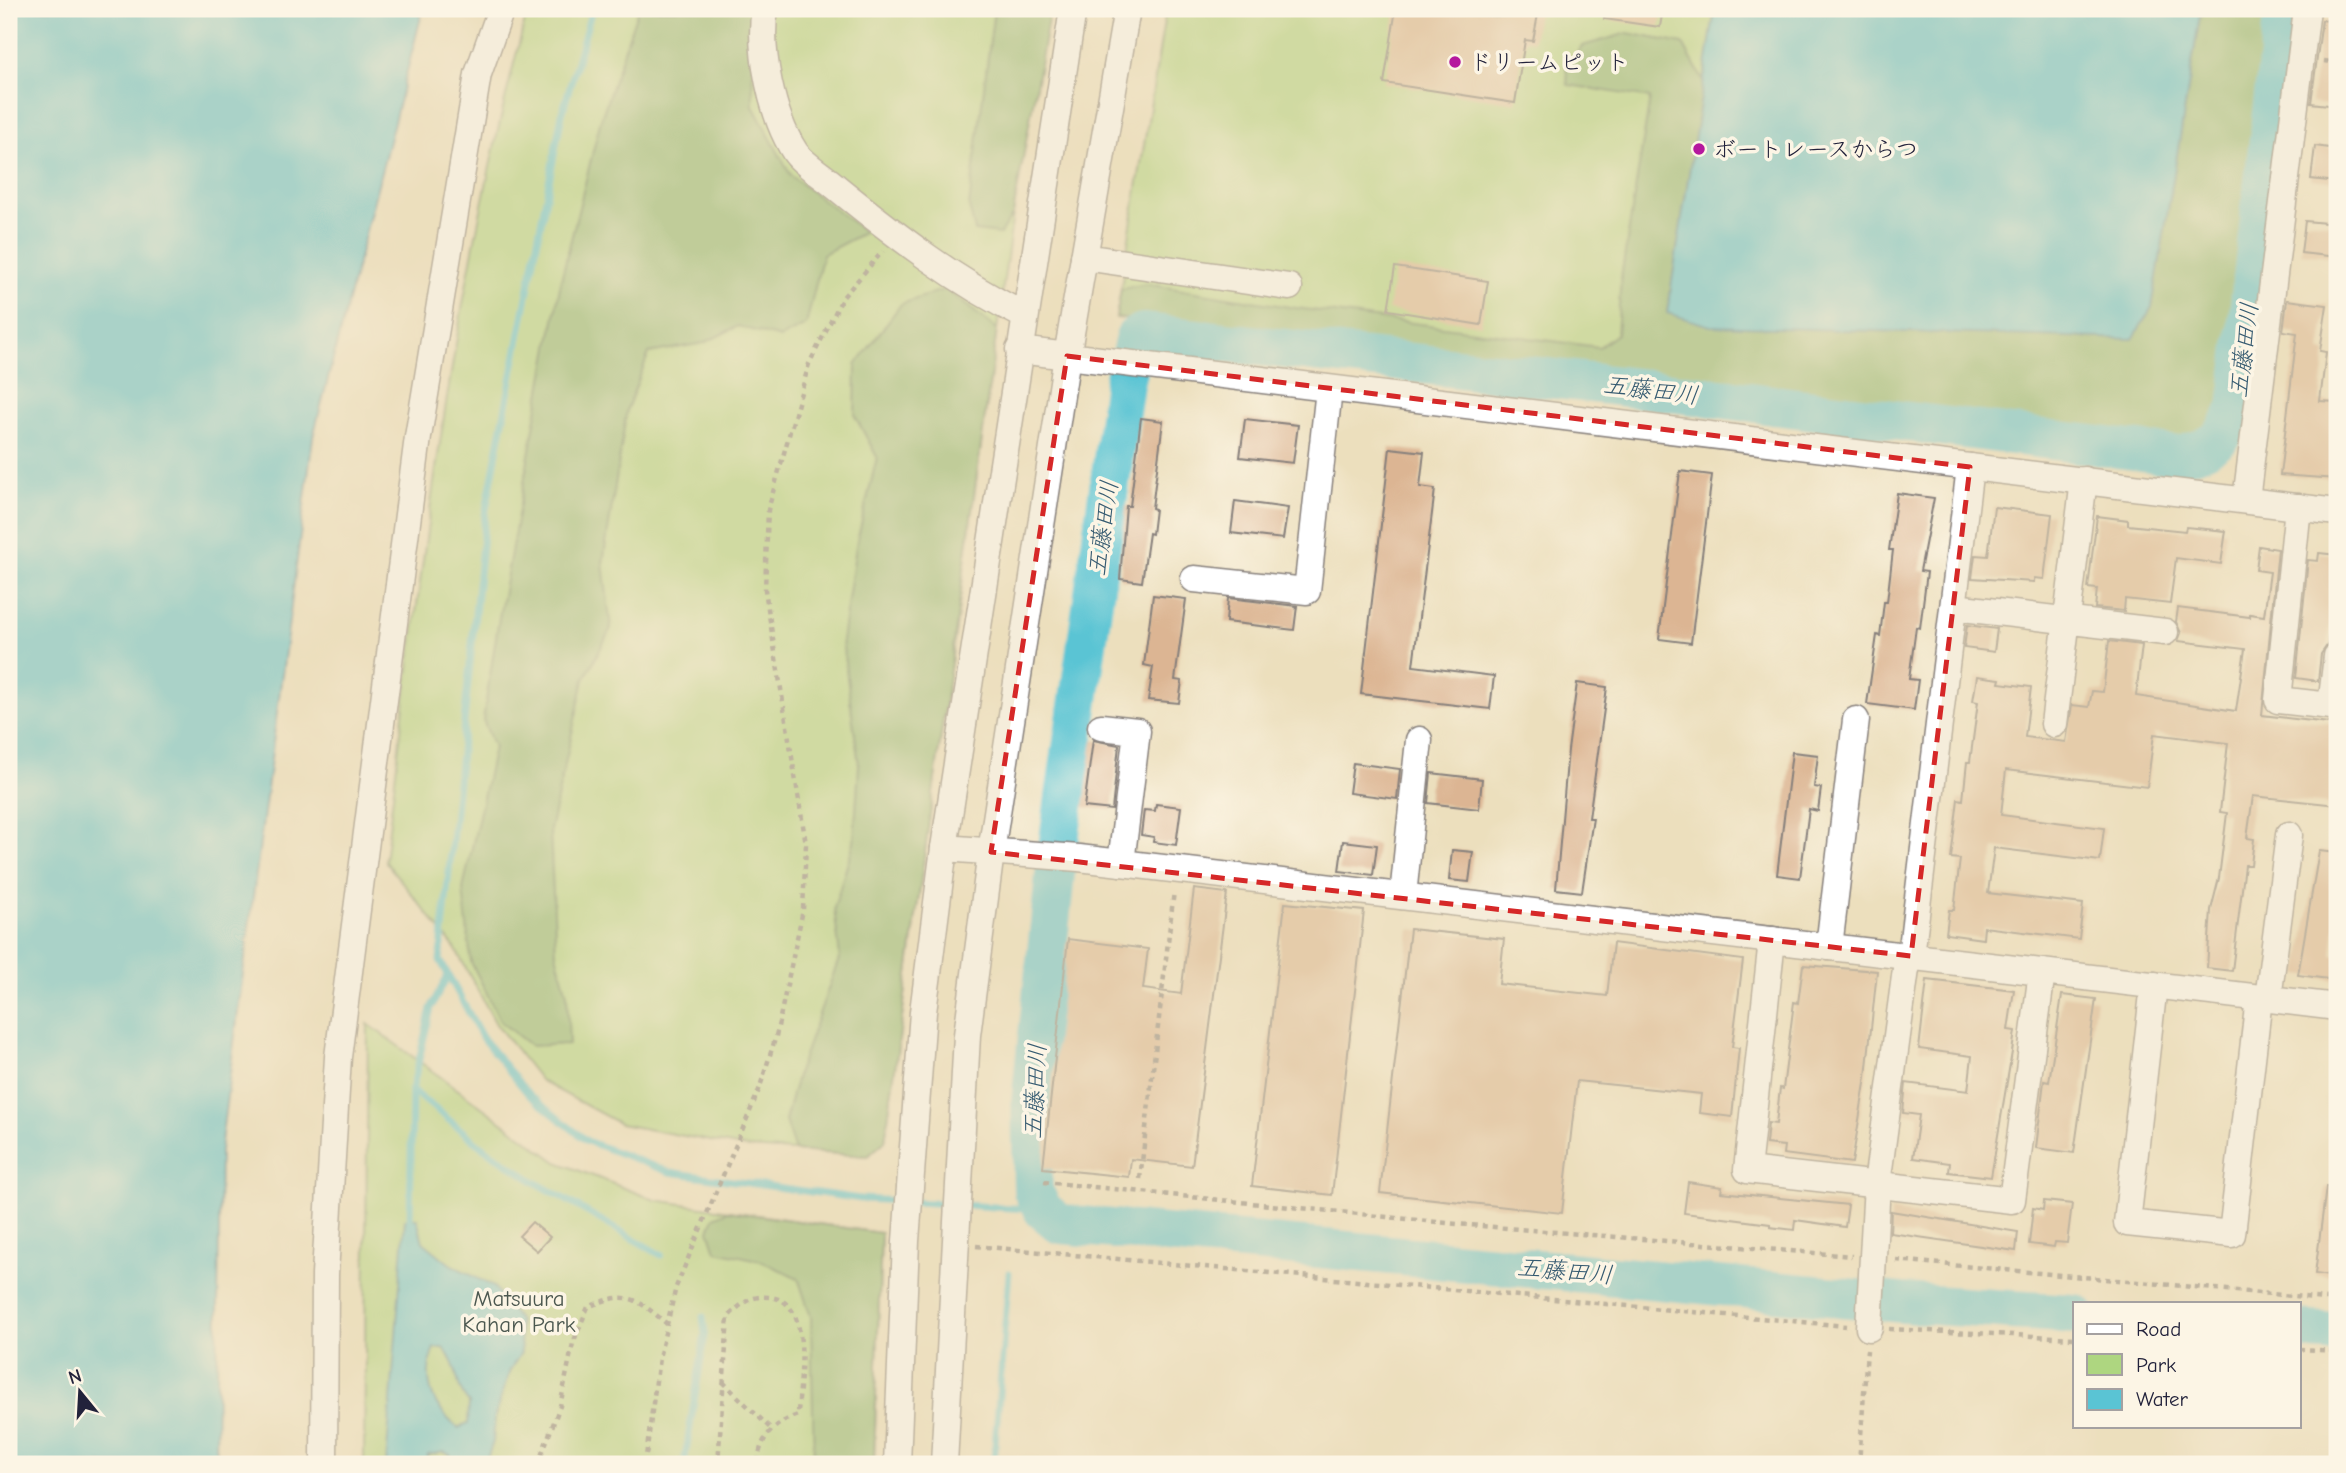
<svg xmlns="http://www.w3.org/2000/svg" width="2346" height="1473" viewBox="0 0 2346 1473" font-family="'Comic Neue','Klee One',sans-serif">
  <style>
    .green { fill: #aed680; stroke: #687c5e; stroke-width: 2 }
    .forest { fill: #8ab76e; stroke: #566c54; stroke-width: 2 }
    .water { fill: #5ac4d4; stroke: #3e7388; stroke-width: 2; fill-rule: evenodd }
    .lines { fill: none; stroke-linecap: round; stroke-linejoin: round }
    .stream { stroke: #5ac4d4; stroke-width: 7 }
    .river { stroke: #5ac4d4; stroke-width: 40 }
    .building { fill: #dcb593 }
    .minor-casing { stroke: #87807c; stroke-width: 29 }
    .path { stroke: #87807c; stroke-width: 4.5; stroke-dasharray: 5 5; stroke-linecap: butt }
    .minor { stroke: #fff; stroke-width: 26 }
    .marked { fill: none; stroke: #d62828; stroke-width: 5; stroke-dasharray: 14 9; stroke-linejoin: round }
    .poi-dot { fill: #b5179e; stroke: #fcf5e5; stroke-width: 2.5 }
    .labels { text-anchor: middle; stroke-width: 7; stroke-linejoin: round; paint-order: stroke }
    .poi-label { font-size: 23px; fill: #22223b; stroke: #fcf5e5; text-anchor: start }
    .park-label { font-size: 23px; fill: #4c5850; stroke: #fcf5e5 }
    .water-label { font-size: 24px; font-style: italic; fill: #365b71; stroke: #fcf5e5 }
  </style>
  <rect width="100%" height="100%" fill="#fcf5e5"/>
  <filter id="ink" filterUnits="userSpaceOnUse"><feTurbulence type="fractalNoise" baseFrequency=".0143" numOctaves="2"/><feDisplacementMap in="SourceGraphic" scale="14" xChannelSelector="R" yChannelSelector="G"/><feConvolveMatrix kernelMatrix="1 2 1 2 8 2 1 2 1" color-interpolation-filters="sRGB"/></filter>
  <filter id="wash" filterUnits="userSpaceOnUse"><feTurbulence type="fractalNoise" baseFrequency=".00686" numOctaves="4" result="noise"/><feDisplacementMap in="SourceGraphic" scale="28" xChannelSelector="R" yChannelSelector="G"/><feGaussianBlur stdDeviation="1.57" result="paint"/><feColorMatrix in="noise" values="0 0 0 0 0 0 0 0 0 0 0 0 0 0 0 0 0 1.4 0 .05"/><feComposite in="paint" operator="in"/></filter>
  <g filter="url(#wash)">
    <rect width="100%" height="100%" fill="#ecdfbd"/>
    <!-- green -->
    <g class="green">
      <path d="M528,9h518l-33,205 -128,927 -17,15 -120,-8 -128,-24 -79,-43 -45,-57 -41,-76 -70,-87c35,-285 68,-574 143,-852z"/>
      <polygon points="1166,9 2270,9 2222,414 2206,433 2184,443 1116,318"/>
      <polygon points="368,1024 557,1162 655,1200 881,1233 874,1464 364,1464"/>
    </g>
    <!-- forest -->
    <g class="forest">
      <polygon points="638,9 751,9 753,106 791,176 865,232 823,254 806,325 780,338 738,326 704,343 649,353 627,409 603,563 611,628 584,680 550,830 556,954 567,994 569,1044 531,1046 501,1022 471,962 463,889 494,747 483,720 499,618 562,276 601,119"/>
      <polygon points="994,9 1050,9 1013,214 1000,234 975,231 969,207"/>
      <polygon points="2201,9 2270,9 2222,414 2206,433 2184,443 1116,318 1121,289 1146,284 1296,308 1599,347 1617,334 1621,278 1650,98 1568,85 1566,67 1582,46 1628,33 1683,44 1704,82 1667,313 2152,307"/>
      <polygon points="945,289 997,329 885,1141 868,1156 795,1151 785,1121 798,1072 840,956 834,908 854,842 859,765 842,640 856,546 877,457 855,416 856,365 901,304"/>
      <polygon points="728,1211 881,1233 874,1464 814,1464 811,1317 798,1278 759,1260 716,1251 709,1230 714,1217"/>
    </g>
    <!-- water -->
    <g class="water">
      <polygon points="9,9 423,9 313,437 220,1150 216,1464 9,1464"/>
      <polygon points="1715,9 2201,9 2152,307 2133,339 1710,326 1667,313"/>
      <path d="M405,1219h12l6,23 27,22 44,23 25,34 2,32 -11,17 -15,46 -2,26 -8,22h-31l-4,-9 -6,-3 -16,3 -4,9h-38zM434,1348h9c18,20 10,37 26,55l-1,21 -10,4c-26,-21 -36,-48 -24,-80z"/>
    </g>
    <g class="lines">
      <!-- stream -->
      <g class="stream">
        <polyline points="592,9 562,114 485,515 440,960 483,1039 529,1095 587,1141 669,1172 861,1199 902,1201"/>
        <polyline points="412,1090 481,1146 535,1182 661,1255"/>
        <polyline points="914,1202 951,1204"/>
        <polyline points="963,1205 1043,1210"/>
        <polyline points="410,1226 412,1090 431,1008 448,975"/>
        <polyline points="994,1457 1009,1273"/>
        <polyline points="684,1464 705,1334 703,1317"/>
      </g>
      <!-- river -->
      <g class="river">
        <path d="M2075,1314l-173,-11 -842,-79 -17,-14 -10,-19 -2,-90 27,-254 66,-464 11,-46 8,-4 510,57 527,66c35,-10 43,-15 58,-48l46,-399"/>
        <polyline points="2299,1330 2337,1333"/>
      </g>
    </g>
    <g id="blocks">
      <!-- building -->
      <g class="building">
        <polygon points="1396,9 1539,9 1533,41 1525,40 1515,103 1384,83"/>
        <polygon points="1605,9 1663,9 1660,27 1604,19"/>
        <polygon points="2322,20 2337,22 2337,106 2311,103"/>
        <polygon points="2315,146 2337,149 2337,182 2311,179"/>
        <polygon points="2305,221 2337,224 2337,257 2301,253"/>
        <polygon points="1395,267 1488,281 1481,325 1388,310"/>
        <polygon points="2287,300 2327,305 2320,351 2326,352 2320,401 2337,402 2337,479 2280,475 2297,333 2283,331"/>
        <polygon points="1141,418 1163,421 1152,508 1155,509 1152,534 1149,533 1142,582 1120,579 1126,506 1130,506"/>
        <polygon points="1245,419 1298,425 1293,463 1240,457"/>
        <polygon points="1390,448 1424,452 1420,487 1435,489 1413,666 1494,676 1490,709 1361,694"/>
        <polygon points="1680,471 1712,475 1691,643 1659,639"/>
        <polygon points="1897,493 1934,498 1920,571 1927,572 1920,628 1916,627 1909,679 1918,680 1914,710 1867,704 1877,635 1880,636 1884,602 1887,602 1893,550 1889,550"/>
        <polygon points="1235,501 1288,508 1283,539 1231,533"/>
        <polygon points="1994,507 2052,514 2044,579 2034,578 2034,582 1972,578 1975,555 1988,556"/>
        <polygon points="2097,516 2128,520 2128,525 2185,531 2186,527 2226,531 2221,564 2176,558 2170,604 2125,599 2124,611 2095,608 2097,589 2088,588"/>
        <polygon points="2259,546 2278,549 2262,715 2337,724 2337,805 2253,796 2247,838 2254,839 2251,865 2245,865 2232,971 2207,968 2211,910 2219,878 2227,813 2220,812 2228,743 2154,734 2147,787 2006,770 2001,815 2104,828 2100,861 1994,848 1988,893 2083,904 2079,939 1984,927 1983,939 1946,934 1949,910 1954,910 1960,859 1951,858 1958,799 1963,800 1967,762 1970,762 1978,702 1973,701 1977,676 2000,679 1999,683 2031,687 2025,737 2066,742 2072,705 2089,707 2092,691 2103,692 2109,641 2142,645 2136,696 2236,711 2245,649 2178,641 2181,633 2176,622 2178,608 2250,617 2250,614 2264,616 2270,572 2256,570"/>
        <polygon points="2319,553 2337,555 2328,644 2321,654 2318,681 2296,678 2308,560 2318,561"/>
        <polygon points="1153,595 1186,599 1175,680 1182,681 1179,703 1148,700 1153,667 1144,665"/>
        <polygon points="1228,598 1297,606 1294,630 1226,622"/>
        <polygon points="1967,625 1997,629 1994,652 1964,648"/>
        <polygon points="1577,683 1607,687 1589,818 1593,818 1582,892 1556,889 1568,750"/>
        <polygon points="1093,740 1119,745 1112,810 1084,807"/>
        <polygon points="1792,752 1818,755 1814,787 1821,788 1818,811 1809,809 1800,878 1777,875"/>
        <polygon points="1353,763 1400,769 1397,799 1349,793"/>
        <polygon points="1431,773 1482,779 1479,809 1428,803"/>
        <polygon points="1156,804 1181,807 1176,845 1153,842 1154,837 1141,835 1144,810 1155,811"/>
        <polygon points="1343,841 1377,845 1373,875 1339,871"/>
        <polygon points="1452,850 1473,852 1469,882 1449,880"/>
        <polygon points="2319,851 2337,853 2337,910 2332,955 2337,955 2336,980 2298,975"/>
        <polygon points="1194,889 1227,893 1192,1166 1131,1159 1129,1177 1043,1168 1068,939 1148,949 1143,989 1181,994"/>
        <polygon points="1285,903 1364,911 1332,1195 1252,1186"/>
        <polygon points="1410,929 1504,939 1499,984 1607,996 1613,943 1743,960 1732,1047 1739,1048 1732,1117 1699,1113 1701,1094 1577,1081 1562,1213 1380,1193"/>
        <polygon points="1803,965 1877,971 1866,1077 1852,1163 1783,1154 1784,1146 1766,1144 1768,1123 1776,1124 1780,1088 1783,1089 1794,1002 1798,1003"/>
        <polygon points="1927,980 2014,990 2008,1030 2015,1031 2012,1052 1991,1177 1949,1172 1950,1163 1913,1158 1919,1115 1903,1113 1906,1083 1968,1091 1972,1056 1919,1049"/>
        <polygon points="2062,995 2096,999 2074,1153 2036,1148 2044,1081 2049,1082"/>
        <polygon points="1688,1182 1722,1187 1721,1192 1848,1205 1845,1227 1795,1220 1794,1230 1770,1227 1770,1224 1684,1213"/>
        <polygon points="2326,1187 2337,1187 2337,1277 2315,1274"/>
        <polygon points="2044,1201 2072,1204 2067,1243 2055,1242 2054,1247 2029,1244 2033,1208 2043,1210"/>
        <polygon points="1891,1211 2018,1232 2016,1251 1890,1233"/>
        <polygon points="532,1222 550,1237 537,1251 519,1236"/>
      </g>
    </g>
  </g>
  <g filter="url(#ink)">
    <use href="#blocks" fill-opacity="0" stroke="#87807c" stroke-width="2"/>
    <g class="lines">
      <defs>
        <g id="minor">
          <path d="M765,9c-7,41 7,108 30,143 9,13 29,24 41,35 59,48 120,95 189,129"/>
          <polyline points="1084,257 1289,287"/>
          <polyline points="1019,350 2337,512"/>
          <polyline points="2246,500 2307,9"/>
          <polyline points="2298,507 2278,700 2331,706 2337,656"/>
          <polyline points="1194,579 1307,591 1329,389"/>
          <polyline points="1954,607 2165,632"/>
          <polyline points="2054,724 2084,480"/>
          <polyline points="1101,727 1137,731 1121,863"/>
          <polyline points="944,848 1079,858 2337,1007"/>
          <polyline points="1403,896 1419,740"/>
          <polyline points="1772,940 1747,1170 2012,1200 2042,972"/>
          <polyline points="1829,947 1856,720"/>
          <polyline points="2154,985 2127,1223 2232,1234 2259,998"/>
          <polyline points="2268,999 2289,835"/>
          <polyline points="1869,1328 1877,1184 1906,969 1911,956 1970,467"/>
          <polyline points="324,1464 325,1274 338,1057 418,437 478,74 501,9"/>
          <polyline points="897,1464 906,1241 923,1012 944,848 1073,9"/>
          <polyline points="944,1464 967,1035 991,852 1067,356 1127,9"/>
        </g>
      </defs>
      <!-- minor casing -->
      <use href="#minor" class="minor-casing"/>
      <!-- path -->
      <g class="path">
        <polyline points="2324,61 2337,63"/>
        <polyline points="1140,1179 1174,891"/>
        <polyline points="1044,1182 1457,1224 1852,1256"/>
        <polyline points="976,1246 1846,1326"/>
        <polyline points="1896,1260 2337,1300"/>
        <polyline points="1889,1329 2075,1338"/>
        <polyline points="2299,1349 2337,1351"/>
        <polyline points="723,1382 771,1429"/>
        <path d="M538,1464l22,-58 13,-63 15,-36c40,-17 47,-10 79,17"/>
        <polyline points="645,1464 659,1358 676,1287 759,1090 776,1036 803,910 806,844 765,590 768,510 809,364 843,297 883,251"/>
        <path d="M718,1464l10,-147c13,-13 22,-22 41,-20 46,3 30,86 29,118 -24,8 -39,23 -40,49"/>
        <polyline points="1859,1464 1867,1350"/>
      </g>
      <!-- minor -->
      <use href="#minor" class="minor"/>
    </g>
  </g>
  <!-- marked area -->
  <path d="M0 0H2346V1473H0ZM1067,356l903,111 -59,489 -920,-104z" fill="#ecdfbd" fill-opacity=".55" fill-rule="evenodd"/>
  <path class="marked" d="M1067,356l903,111 -59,489 -920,-104z"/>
  <!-- markers -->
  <g class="poi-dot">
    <circle cx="1455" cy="62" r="7"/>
    <circle cx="1699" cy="149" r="7"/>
  </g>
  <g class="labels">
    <!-- poi labels -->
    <g class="poi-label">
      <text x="1469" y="70">ドリームピット</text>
      <text x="1713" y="157">ボートレースからつ</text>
    </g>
    <!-- park labels -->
    <g class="park-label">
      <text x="519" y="1306">Matsuura<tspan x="519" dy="26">Kahan Park</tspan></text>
    </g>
    <!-- water labels -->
    <g class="water-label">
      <text transform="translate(2244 350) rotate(-83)" y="8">五藤田川</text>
      <text transform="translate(1651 390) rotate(7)" y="8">五藤田川</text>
      <text transform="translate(1103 528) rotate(-82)" y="8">五藤田川</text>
      <text transform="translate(1035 1091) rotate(-87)" y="8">五藤田川</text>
      <text transform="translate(1565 1271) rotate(5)" y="8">五藤田川</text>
    </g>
  </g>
  <!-- margin -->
  <rect width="2346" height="1473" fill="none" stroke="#fcf5e5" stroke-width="35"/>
  <!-- legend -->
  <rect x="2073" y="1302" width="228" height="126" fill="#fcf5e5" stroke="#a5a1a1" stroke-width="2"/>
  <rect x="2087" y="1324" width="35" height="10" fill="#ffffff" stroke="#a5a1a1" stroke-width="2"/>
  <text x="2136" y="1336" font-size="21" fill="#22223b">Road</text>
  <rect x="2087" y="1354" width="35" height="21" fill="#aed680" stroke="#a5a1a1" stroke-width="2"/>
  <text x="2136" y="1372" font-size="21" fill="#22223b">Park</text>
  <rect x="2087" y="1389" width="35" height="21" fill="#5ac4d4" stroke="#a5a1a1" stroke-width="2"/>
  <text x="2136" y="1406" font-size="21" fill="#22223b">Water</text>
  <!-- north arrow -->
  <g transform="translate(80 1392) rotate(342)" stroke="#fcf5e5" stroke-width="5" paint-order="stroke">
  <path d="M0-5L12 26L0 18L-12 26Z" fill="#22223b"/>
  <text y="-10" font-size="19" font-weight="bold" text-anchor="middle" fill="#22223b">N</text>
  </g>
</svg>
